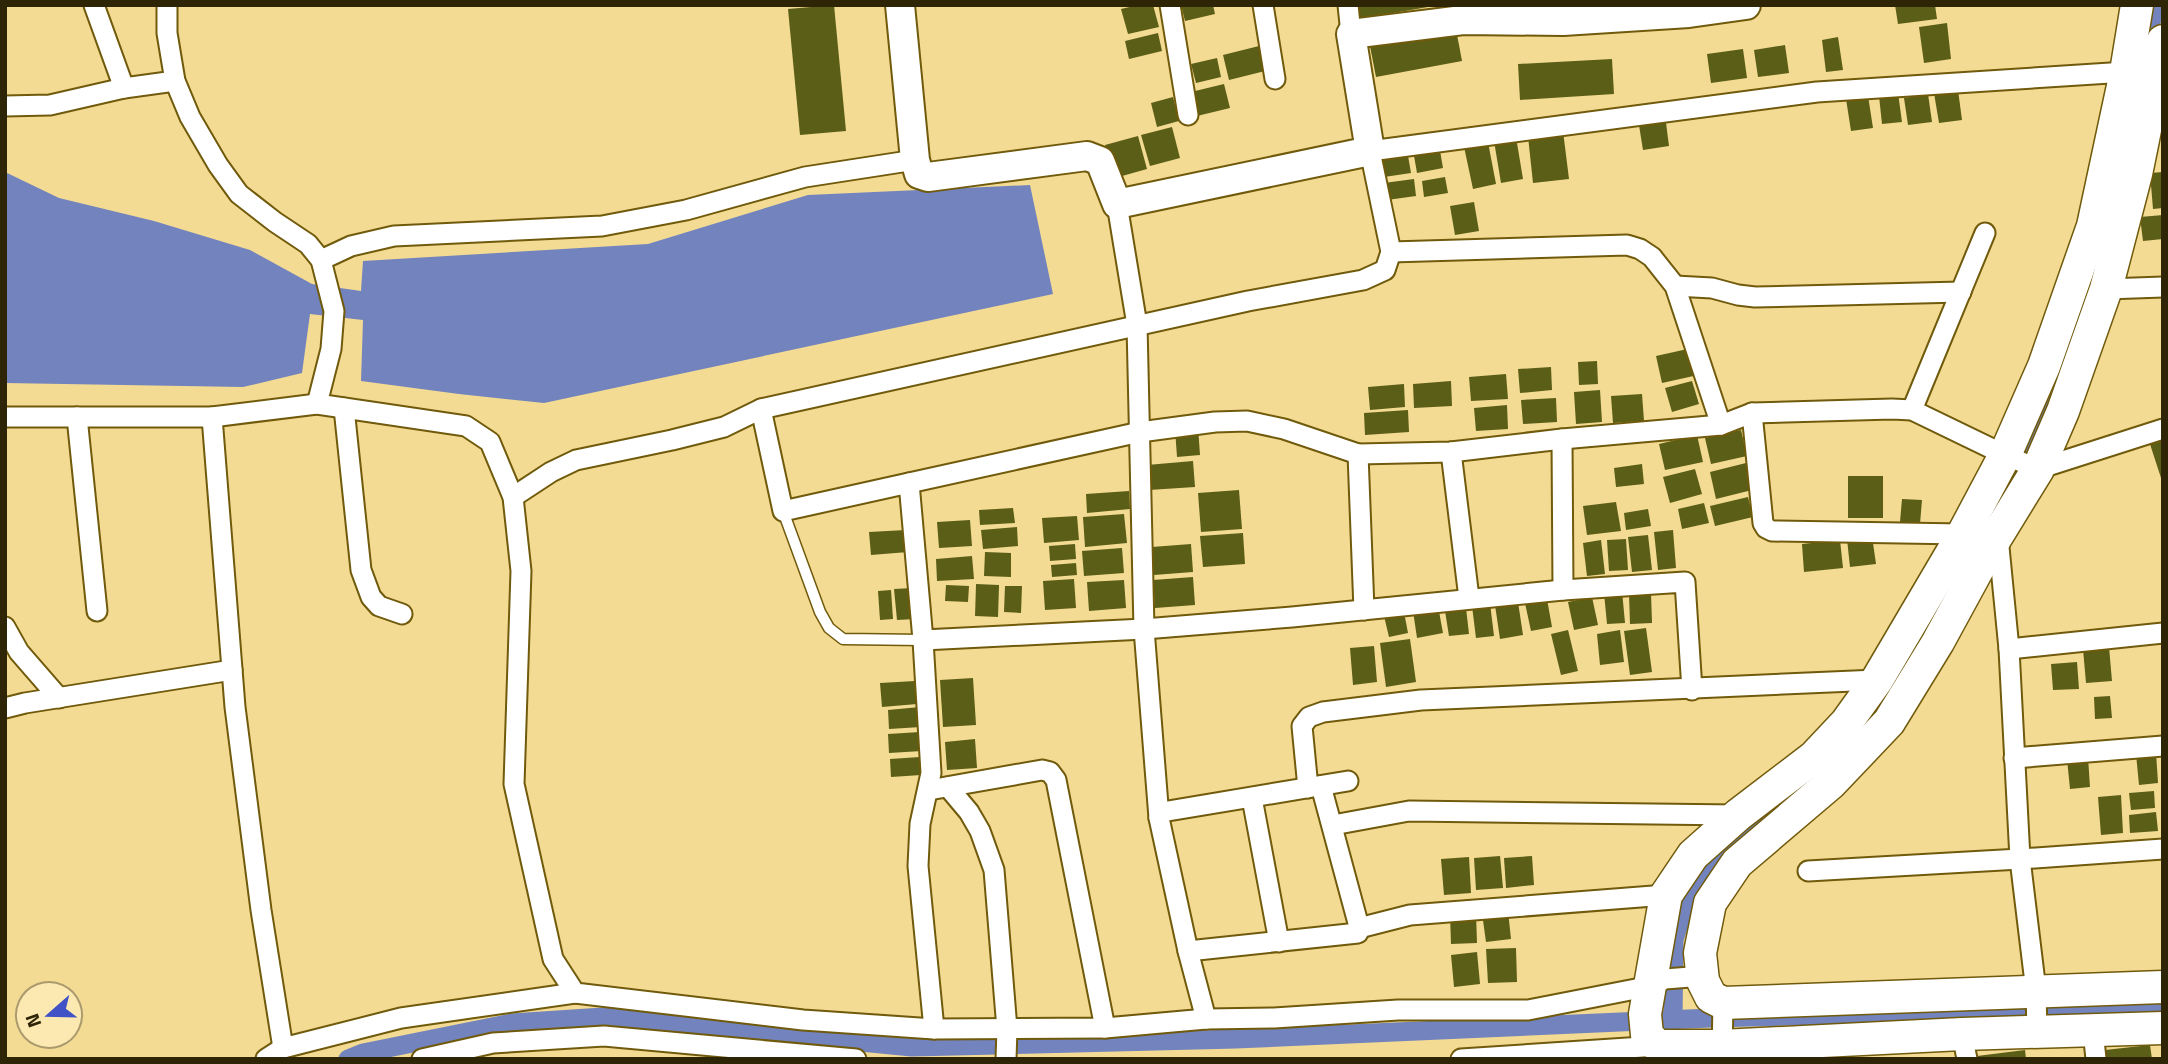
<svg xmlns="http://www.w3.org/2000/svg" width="2168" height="1064" viewBox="0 0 2168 1064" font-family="'Titillium Web',sans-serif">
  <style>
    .water { fill: #7283be }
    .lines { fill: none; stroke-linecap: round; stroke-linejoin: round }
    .canal { stroke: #7283be; stroke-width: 19 }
    .building { fill: #5b5e16 }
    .lane-casing { stroke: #705a0b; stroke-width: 13 }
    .street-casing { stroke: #705a0b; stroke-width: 23 }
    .secondary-casing { stroke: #705a0b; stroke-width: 32 }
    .primary-casing { stroke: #705a0b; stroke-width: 35 }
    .lane { stroke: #fff; stroke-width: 10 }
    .street { stroke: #fff; stroke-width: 19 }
    .secondary { stroke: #fff; stroke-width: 28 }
    .primary { stroke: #fff; stroke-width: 32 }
  </style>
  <rect width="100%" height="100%" fill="#f3db94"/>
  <!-- water -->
  <polygon class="water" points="5,172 59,198 154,221 250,250 312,284 361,291 363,261 648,244 808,195 1030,185 1053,294 544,403 459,394 361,381 363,320 310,314 302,373 243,387 5,383"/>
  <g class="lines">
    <!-- canal -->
    <g class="canal">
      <polyline points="2145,59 2154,5"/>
      <polyline points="1983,529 2016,473 2056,385"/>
      <polyline points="1861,733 1867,728 1961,568"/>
      <polyline points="1673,1020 1674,940 1689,890 1729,846 1822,771"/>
      <polyline points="348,1059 363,1053 512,1023 603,1017 912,1047 1236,1039 1711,1018 2163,1007"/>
    </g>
  </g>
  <!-- building -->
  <g class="building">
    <polygon points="834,5 846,131 800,135 788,9"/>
    <polygon points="1138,5 1153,5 1159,27 1128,34 1121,9"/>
    <polygon points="1181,5 1213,5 1215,14 1185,21"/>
    <polygon points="1356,5 1428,5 1428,7 1359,19"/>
    <polygon points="1895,5 1935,5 1937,19 1898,24"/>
    <polygon points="1947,23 1951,59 1924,63 1919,27"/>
    <polygon points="1455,24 1462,61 1376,77 1369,41"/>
    <polygon points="1158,33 1162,51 1129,59 1125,41"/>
    <polygon points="1838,37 1843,70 1826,72 1822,40"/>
    <polygon points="1785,45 1789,73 1758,77 1754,50"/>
    <polygon points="1259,46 1265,71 1229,80 1223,55"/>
    <polygon points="1743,49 1747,78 1711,83 1707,54"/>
    <polygon points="1217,58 1221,77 1196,83 1191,64"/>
    <polygon points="1612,59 1614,94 1520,100 1518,64"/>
    <polygon points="1224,84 1230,108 1197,116 1191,92"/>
    <polygon points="1958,90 1962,120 1939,123 1934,93"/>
    <polygon points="1898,93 1902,122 1882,124 1879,96"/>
    <polygon points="1928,94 1932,122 1908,125 1904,98"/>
    <polygon points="1868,96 1873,128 1851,131 1846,99"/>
    <polygon points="1173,97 1179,121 1157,127 1151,103"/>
    <polygon points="1665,115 1669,146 1643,150 1638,119"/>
    <polygon points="1562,123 1569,179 1533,183 1527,127"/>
    <polygon points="1172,127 1180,158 1150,166 1141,135"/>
    <polygon points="1138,136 1147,169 1115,178 1105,145"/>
    <polygon points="1487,137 1496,184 1473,189 1463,142"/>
    <polygon points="1516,137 1523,179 1501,183 1494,141"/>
    <polygon points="1439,145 1443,168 1417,173 1413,150"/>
    <polygon points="1407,150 1411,173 1384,177 1380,155"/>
    <polygon points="2163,172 2163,208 2153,209 2150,173"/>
    <polygon points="1445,177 1448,193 1424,197 1422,181"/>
    <polygon points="1414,179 1416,196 1387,200 1384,183"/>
    <polygon points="1474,202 1479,231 1455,235 1450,206"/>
    <polygon points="2163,215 2163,239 2143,241 2140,217"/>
    <polygon points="1692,348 1698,375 1662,383 1656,356"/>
    <polygon points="1597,361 1598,384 1579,385 1578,362"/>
    <polygon points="1551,367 1552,390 1520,393 1518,369"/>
    <polygon points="1506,374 1508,399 1471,401 1469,377"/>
    <polygon points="1451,381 1452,406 1414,408 1413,384"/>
    <polygon points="1692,381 1699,404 1672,412 1665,388"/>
    <polygon points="1404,384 1405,407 1370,410 1368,387"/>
    <polygon points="1600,390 1602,422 1576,424 1574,392"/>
    <polygon points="1642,394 1644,421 1613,423 1611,396"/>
    <polygon points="1556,398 1557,422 1523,424 1521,400"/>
    <polygon points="1507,405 1508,429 1476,431 1474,408"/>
    <polygon points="1408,410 1409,432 1365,435 1364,413"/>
    <polygon points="1198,427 1200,455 1177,457 1175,429"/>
    <polygon points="1741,430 1747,456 1711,464 1705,438"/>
    <polygon points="1697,435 1703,462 1665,470 1659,444"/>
    <polygon points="2163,436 2163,481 2162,481 2149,441"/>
    <polygon points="1193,461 1195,487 1149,490 1147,465"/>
    <polygon points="1746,463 1752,490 1716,499 1710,472"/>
    <polygon points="1642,464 1644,484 1616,487 1614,468"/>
    <polygon points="1695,469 1702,494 1670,503 1663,477"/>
    <rect x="1848" y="476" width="35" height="42"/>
    <polygon points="1239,490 1242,529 1201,532 1198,493"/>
    <polygon points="1129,491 1130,509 1087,513 1086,494"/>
    <polygon points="1748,497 1753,517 1715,526 1710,506"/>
    <polygon points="1902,499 1922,500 1920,524 1900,522"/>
    <polygon points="1616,502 1621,531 1587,535 1583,506"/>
    <polygon points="1704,503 1709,523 1682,529 1678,509"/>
    <polygon points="1013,508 1015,523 980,525 979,510"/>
    <polygon points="1648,509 1651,526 1626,530 1624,513"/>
    <polygon points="1124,514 1127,543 1085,547 1083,517"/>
    <polygon points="1077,516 1079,540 1044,543 1042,518"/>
    <polygon points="970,520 972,546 939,548 937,522"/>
    <polygon points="1017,527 1018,546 983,549 981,530"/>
    <polygon points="906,530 908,552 871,555 869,532"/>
    <polygon points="1673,530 1676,568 1658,570 1654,532"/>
    <polygon points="1243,533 1245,564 1203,567 1200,536"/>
    <polygon points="1648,535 1652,570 1632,572 1628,537"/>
    <polygon points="1872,536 1876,564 1850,567 1847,539"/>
    <polygon points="1626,539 1628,570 1609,571 1607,540"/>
    <polygon points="1601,540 1605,574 1587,576 1583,543"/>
    <polygon points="1840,540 1843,568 1804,572 1802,544"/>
    <polygon points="1075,544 1076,559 1050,561 1049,546"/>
    <polygon points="1191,544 1193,572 1154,575 1152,547"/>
    <polygon points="1122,548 1124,573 1084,576 1082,551"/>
    <polygon points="985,552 1011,553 1011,577 984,576"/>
    <polygon points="972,556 974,579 937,581 936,559"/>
    <polygon points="1076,563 1077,575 1052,577 1051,565"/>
    <polygon points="1193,577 1195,605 1155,608 1153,580"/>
    <polygon points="1074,579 1076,608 1045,610 1043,581"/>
    <polygon points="1124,580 1126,608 1089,611 1087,582"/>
    <polygon points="976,584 999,585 998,617 975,616"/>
    <polygon points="946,585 969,586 968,602 945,601"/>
    <polygon points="1005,586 1022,586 1021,613 1004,612"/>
    <polygon points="913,588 915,619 897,620 894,589"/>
    <polygon points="891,590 893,619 880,620 878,591"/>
    <polygon points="1622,591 1625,623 1607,624 1604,593"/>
    <polygon points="1651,593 1652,623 1630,624 1629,594"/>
    <polygon points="1592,597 1598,625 1574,630 1568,602"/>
    <polygon points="1547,599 1552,627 1531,631 1525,603"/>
    <polygon points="1518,602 1523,635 1500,639 1495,605"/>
    <polygon points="1490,603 1494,636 1476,638 1472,606"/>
    <polygon points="1438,606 1443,633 1417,638 1413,611"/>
    <polygon points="1466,608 1469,634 1449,636 1445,611"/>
    <polygon points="1404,612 1408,633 1389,637 1384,616"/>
    <polygon points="1646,628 1652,672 1630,675 1624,631"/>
    <polygon points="1568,630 1578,671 1561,675 1551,634"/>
    <polygon points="1620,630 1624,662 1600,665 1597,634"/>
    <polygon points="1410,639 1416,682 1386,687 1380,643"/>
    <polygon points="1374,646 1377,682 1353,685 1350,648"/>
    <polygon points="2109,647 2112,681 2086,683 2083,649"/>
    <polygon points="2077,662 2079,689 2053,690 2051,664"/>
    <polygon points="973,678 976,725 943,727 940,680"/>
    <polygon points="915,681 917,704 882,707 880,683"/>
    <polygon points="2110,696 2112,718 2095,719 2094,697"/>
    <polygon points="920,707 921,727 889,729 888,710"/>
    <polygon points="920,732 922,751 889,753 888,734"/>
    <polygon points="975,739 977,768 947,770 945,742"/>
    <polygon points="2156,752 2158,783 2139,785 2136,754"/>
    <polygon points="920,757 921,775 891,777 890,759"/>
    <polygon points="2088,757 2090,787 2070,789 2067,759"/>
    <polygon points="2154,791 2155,808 2131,810 2129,793"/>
    <polygon points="2121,795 2123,833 2101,835 2098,797"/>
    <polygon points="2156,812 2158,831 2130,833 2129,815"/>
    <polygon points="1500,856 1503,888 1476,890 1474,858"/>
    <polygon points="1532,856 1534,885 1506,888 1504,858"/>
    <polygon points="1469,857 1471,893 1444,895 1441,859"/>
    <polygon points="1508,911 1511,939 1486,942 1482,913"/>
    <polygon points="1476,913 1477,943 1451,944 1450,914"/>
    <polygon points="1516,948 1517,982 1488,983 1486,949"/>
    <polygon points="1477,952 1480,984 1454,987 1451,955"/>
    <polygon points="2150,1045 2152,1059 2107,1059 2105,1050"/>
    <polygon points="2025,1050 2026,1059 1977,1059 1977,1056"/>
  </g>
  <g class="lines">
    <defs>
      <polyline id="lane" points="783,511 820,612 829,628 843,639 923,640"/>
      <g id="street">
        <polyline points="94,5 124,88"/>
        <polyline points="167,5 167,33 175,81 190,117 218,165 239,194 275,222 308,244 321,260 334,311 331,349 317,404"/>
        <polyline points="1170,5 1188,115"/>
        <polyline points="1263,5 1275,79"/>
        <polyline points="1348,5 1351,34"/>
        <polyline points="5,106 50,105 124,88 175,81"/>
        <polyline points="1117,204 1137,325 1144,629 1159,818"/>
        <polyline points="1391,252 1627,245 1640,249 1652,257 1675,286 1721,425"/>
        <polyline points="321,260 351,246 394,236 602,226 686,210 805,177 915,160"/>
        <polyline points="1675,286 1712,288 1738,295 1755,297 1961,292"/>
        <polyline points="2106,289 2163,287"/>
        <polyline points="344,408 361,570 371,597 379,606 402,614"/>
        <polyline points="761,409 783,511 909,483 923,640 931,773 920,824 918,866 934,1029"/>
        <polyline points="1912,410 1985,233"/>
        <polyline points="1752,413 1763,523 1766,528 1772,531 1963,534"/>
        <polyline points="5,417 212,417 317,404 466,426 490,442 513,497 521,571 514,784 553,959 575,993 803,1020 934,1029 1105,1028 1206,1019 1274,1018 1398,1010 1528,1010 1651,986 1665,979 1703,976"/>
        <polyline points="77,417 97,611"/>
        <polyline points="212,417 235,707 261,910 283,1048"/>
        <polyline points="1562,439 1563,590"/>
        <polyline points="1451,452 1469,598"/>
        <polyline points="1358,454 1451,452 1562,439 1721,425 1752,413 1892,409 1912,410 2005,455 2038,469 2163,429"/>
        <polyline points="909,483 1140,432 1215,422 1247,421 1284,429 1358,454 1364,610"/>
        <polyline points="513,497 551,472 576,460 672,440 724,427 761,409 1248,301 1363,280 1385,270 1391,252 1370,151 1817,92 2126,72"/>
        <polyline points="1998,537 2009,649 2020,859 2036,991 2037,1033"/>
        <polyline points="5,627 19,652 59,698"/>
        <polyline points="923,640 1144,629 1292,617 1563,590 1685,582 1692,690"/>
        <polyline points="2009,649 2163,633"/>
        <polyline points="5,708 25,703 232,670"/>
        <polyline points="2014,758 2163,746"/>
        <polyline points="948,787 969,812 980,831 994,870 1007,1029 1006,1059"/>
        <polyline points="1308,788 1302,726 1309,717 1323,712 1421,700 1877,680"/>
        <polyline points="929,790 1042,770 1050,772 1056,780 1105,1028"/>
        <polyline points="1252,798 1279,942"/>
        <polyline points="1333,825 1409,811 1738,815"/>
        <polyline points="1808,871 2020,859 2163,849"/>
        <polyline points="1359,928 1410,915 1666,895"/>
        <polyline points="1188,951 1358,933 1358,923 1321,786"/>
        <polyline points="1206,1019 1188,951 1159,818 1162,812 1348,781"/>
        <polyline points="2093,1031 2096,1059"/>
        <polyline points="1962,1034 1967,1059"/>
        <polyline points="1722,1054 1723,1003"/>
        <polyline points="266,1059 283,1048 401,1018 575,993"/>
        <polyline points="422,1059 493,1043 604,1036 856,1059"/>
        <polyline points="1461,1059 1658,1046"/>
      </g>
      <polyline id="secondary" points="900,5 915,160 919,174 928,177 1087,156 1100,161 1117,204 1370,151 1351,34 1463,20 1563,21 1689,13 1746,5"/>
      <g id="primary">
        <polyline points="2137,5 2126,72 2093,226 2044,366 2005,455 1963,534 1877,680 1846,723 1814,757 1738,815 1693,855 1666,895 1645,1014 1647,1035 1658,1046 1721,1046 1962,1034 2163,1028"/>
        <polyline points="2163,41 2136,174 2106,289 2063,411 2038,469 1987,552 1938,642 1889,722 1831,783 1737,863 1710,903 1700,953 1703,981 1711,997 1723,1003 2163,987"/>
      </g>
    </defs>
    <!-- lane casing -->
    <use href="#lane" class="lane-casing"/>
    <!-- street casing -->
    <use href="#street" class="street-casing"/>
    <!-- secondary casing -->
    <use href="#secondary" class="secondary-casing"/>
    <!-- primary casing -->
    <use href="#primary" class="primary-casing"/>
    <!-- lane -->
    <use href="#lane" class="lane"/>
    <!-- street -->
    <use href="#street" class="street"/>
    <!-- secondary -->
    <use href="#secondary" class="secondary"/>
    <!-- primary -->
    <use href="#primary" class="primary"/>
  </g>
  <!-- border -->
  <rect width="2168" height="1064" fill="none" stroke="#2e2406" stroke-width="14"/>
  <!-- north arrow -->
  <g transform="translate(49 1015) rotate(250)"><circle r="33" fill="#fce9b1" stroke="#aa9a6d" stroke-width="2"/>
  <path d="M0-5L12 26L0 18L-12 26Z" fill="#4052c6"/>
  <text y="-10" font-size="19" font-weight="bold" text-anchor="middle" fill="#2e2406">N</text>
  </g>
</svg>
